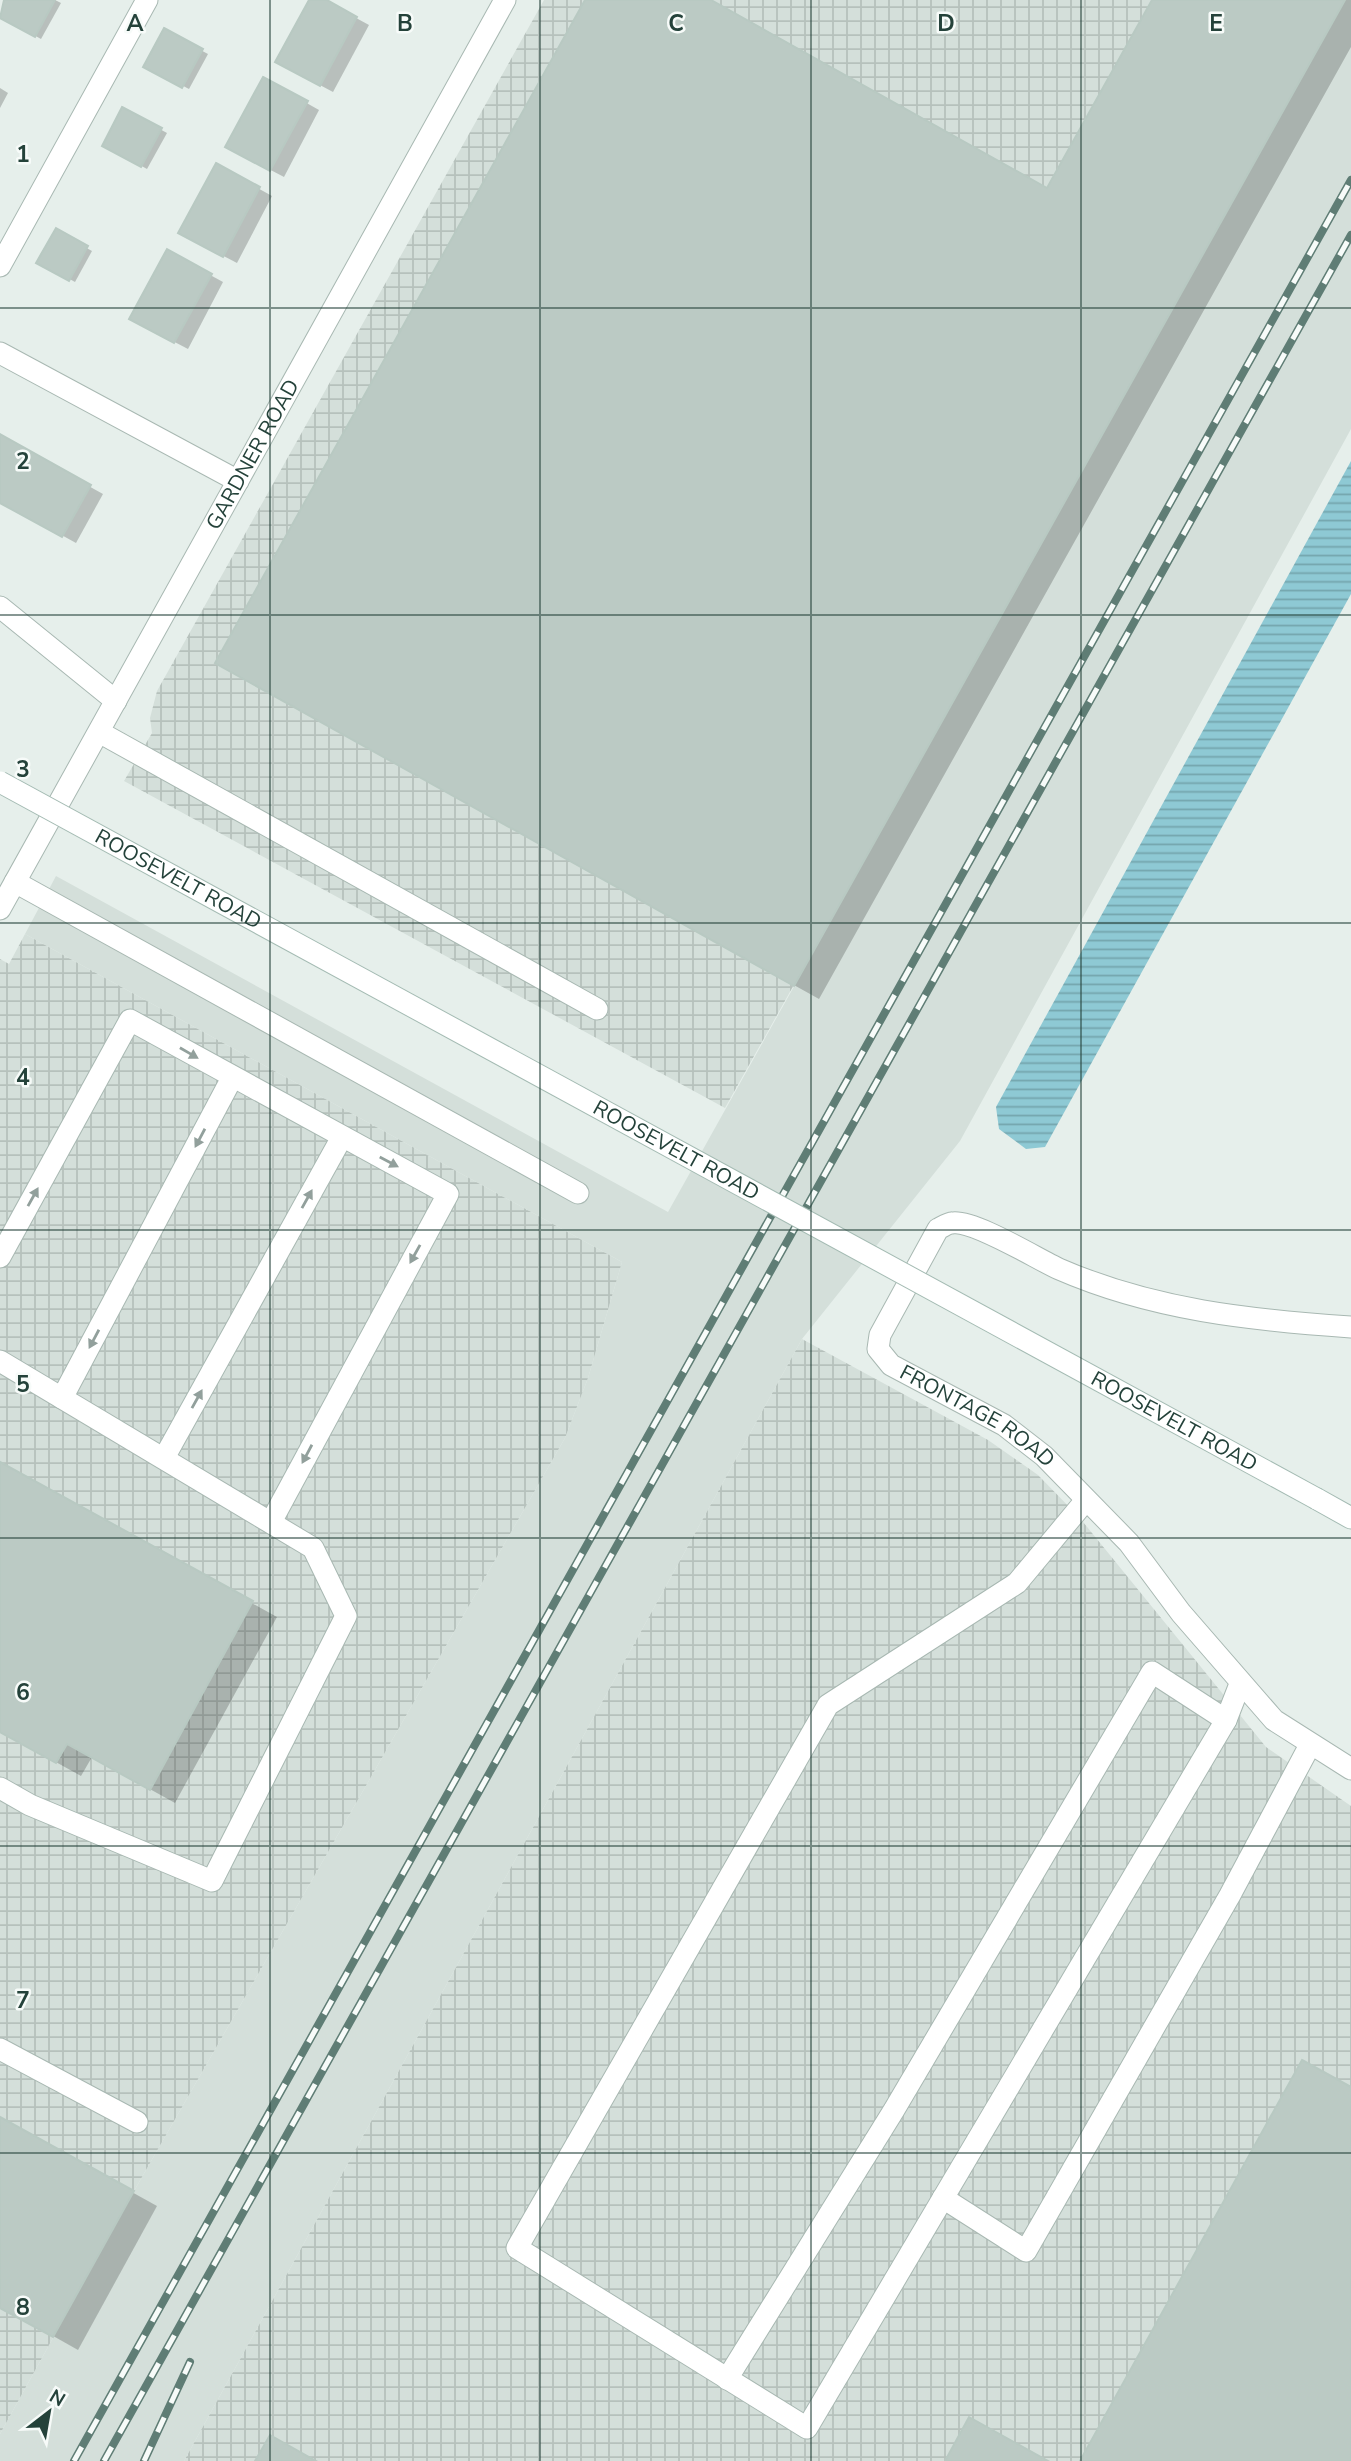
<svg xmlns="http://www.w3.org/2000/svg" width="1351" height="2461" viewBox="0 0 1351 2461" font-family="'Nunito Sans',sans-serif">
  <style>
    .built { fill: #d4dfda }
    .industrial { fill: url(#industrial-grid) }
    .water { fill: url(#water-rules) }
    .shadow { fill: #0003 }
    .building { fill: #bbcac4; stroke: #b8c9c2; stroke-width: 2 }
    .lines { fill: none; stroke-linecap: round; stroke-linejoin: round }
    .lane-casing { stroke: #a8b8b2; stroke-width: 23 }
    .street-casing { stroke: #a8b8b2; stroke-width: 23 }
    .secondary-casing { stroke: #a4bbb3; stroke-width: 23 }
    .lane { stroke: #fff; stroke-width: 21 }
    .street { stroke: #fff; stroke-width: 21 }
    .secondary { stroke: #fff; stroke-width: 21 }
    .rail-casing { stroke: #5f7d75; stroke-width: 8 }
    .rail { stroke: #f7fbf9; stroke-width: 5; stroke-dasharray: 16; stroke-linecap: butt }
    .secondary-bridge-casing { stroke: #a4bbb3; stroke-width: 23; stroke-linecap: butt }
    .secondary-bridge { stroke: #fff; stroke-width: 21 }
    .oneway { fill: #92a09c }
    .grid { fill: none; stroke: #24423a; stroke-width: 2; stroke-opacity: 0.55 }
    .labels { text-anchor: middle; stroke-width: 5; stroke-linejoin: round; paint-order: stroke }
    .street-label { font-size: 21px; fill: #24423a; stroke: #f7fbf9 }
    .grid-label { font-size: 23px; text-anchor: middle; font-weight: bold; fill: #24423a; stroke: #f7fbf9; stroke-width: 5; stroke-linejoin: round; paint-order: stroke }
  </style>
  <defs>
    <pattern id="industrial-grid" width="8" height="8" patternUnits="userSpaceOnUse" patternTransform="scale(1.75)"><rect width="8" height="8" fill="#d4dfda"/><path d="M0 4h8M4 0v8" fill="none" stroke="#b6c1bc"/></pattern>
    <pattern id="water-rules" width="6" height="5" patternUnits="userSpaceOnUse" patternTransform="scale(1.75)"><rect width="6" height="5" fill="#8ec9d4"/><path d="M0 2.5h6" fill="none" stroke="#74a5ad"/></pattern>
  </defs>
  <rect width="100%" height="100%" fill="#e6efeb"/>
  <!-- built -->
  <polygon class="built" points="1345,0 1351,0 1351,429 960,1141 802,1339 184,2461 0,2461 0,2434 134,2191 565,1438 588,1378 622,1262 25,934 56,876 668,1212"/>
  <!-- industrial -->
  <g class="industrial">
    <polygon points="544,0 1345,0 725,1108 124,781 152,733 150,718 157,691"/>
    <polygon points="25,934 622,1262 588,1378 565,1438 134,2191 0,2434 0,959 9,964"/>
    <polygon points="802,1339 988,1440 1038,1475 1079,1517 1266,1747 1351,1806 1351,2461 184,2461"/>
  </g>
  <!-- water -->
  <polygon class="water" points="1351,461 1351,594 1045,1147 1026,1149 999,1129 996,1107"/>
  <!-- shadow -->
  <g class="shadow">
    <polygon points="6,0 55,0 61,3 41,39 0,16"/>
    <polygon points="310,0 323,0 369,25 333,92 290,69"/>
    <polygon points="587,0 707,0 1048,191 1154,0 1351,0 1351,47 819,999 241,676"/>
    <polygon points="165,31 208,54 189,89 145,66"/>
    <polygon points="264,79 319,110 284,177 240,154"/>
    <polygon points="0,88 8,93 0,108"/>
    <polygon points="123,109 167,133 147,169 104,145"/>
    <polygon points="216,165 272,196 237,263 193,240"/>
    <polygon points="56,231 92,251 75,282 39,262"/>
    <polygon points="168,252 223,282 188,349 144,326"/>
    <polygon points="0,437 103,494 76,543 0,501"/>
    <polygon points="0,1464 277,1617 175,1803 92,1757 81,1776 0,1731"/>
    <polygon points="0,2119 157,2206 78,2350 0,2306"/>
  </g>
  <!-- building -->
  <g class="building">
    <polygon points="4,0 55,0 35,37 0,18"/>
    <polygon points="309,0 327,0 357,17 320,86 275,62"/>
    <polygon points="585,0 711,0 1047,188 1152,0 1345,0 794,986 215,663"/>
    <polygon points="164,28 203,49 182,88 143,67"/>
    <polygon points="263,77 308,101 270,171 225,147"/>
    <polygon points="122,107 162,128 141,167 102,146"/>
    <polygon points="216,163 260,187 223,257 178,233"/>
    <polygon points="56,228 88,246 69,281 36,263"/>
    <polygon points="167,249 212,274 174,343 129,319"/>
    <polygon points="0,434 91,485 62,537 0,503"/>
    <polygon points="0,1462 253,1601 150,1790 67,1744 56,1763 0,1732"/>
    <polygon points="1302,2060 1351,2087 1351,2461 1080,2461"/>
    <polygon points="0,2117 134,2191 53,2337 0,2308"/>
    <polygon points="969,2417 1048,2461 945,2461"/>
    <polygon points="270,2435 316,2461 255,2461"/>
  </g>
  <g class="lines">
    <defs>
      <g id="lane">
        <polyline points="0,266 147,0"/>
        <polyline points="0,353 238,481"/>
        <polyline points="99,732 597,1009"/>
        <polyline points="15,882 578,1193"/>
        <polyline points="0,1257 130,1020 448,1194 271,1522"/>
        <polyline points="0,1361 313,1548 346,1616 212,1881 30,1805 0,1788"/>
        <polyline points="62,1398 232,1078"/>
        <polyline points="164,1458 342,1137"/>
        <polyline points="1086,1500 1017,1583 828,1705 517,2248 807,2428 1226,1720 1240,1684"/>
        <polyline points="0,2049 137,2122"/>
        <polyline points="943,2198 1026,2251 1230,1895 1310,1745"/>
        <polyline points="727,2379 894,2110 1152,1672 1226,1720"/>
      </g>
      <g id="street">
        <polyline points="0,607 116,701"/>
        <path id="s1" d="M0,909l505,-909"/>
        <path id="s2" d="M1351,1327c-101,-7 -198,-17 -292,-58 -22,-10 -86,-50 -107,-46 -4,0 -10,4 -14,6l-58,106 -2,14 13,16 113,60 40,31 85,87 52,70 93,107 77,49"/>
      </g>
      <polyline id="secondary" points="1317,1499 1351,1518"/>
    </defs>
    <!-- lane casing -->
    <use href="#lane" class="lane-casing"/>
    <!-- street casing -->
    <use href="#street" class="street-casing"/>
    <!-- secondary casing -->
    <use href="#secondary" class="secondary-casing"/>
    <!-- lane -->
    <use href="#lane" class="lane"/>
    <!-- street -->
    <use href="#street" class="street"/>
    <!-- secondary -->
    <use href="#secondary" class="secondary"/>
    <defs>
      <g id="rail">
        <polyline points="74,2461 1351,180"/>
        <polyline points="104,2461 1351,235"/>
        <polyline points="144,2461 190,2362"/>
      </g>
    </defs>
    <!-- rail casing -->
    <use href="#rail" class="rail-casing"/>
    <!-- rail -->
    <use href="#rail" class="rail"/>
    <defs>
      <g id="secondary-bridge">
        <path id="s3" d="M0,782l1317,717"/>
      </g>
    </defs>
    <!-- secondary-bridge casing -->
    <use href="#secondary-bridge" class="secondary-bridge-casing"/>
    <!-- secondary-bridge -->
    <use href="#secondary-bridge" class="secondary-bridge"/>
  </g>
  <!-- one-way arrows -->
  <defs><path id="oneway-solid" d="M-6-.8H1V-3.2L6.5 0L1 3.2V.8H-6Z" transform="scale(1.75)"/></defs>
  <g class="oneway">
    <use href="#oneway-solid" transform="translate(189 1053) rotate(30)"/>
    <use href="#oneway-solid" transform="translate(200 1138) rotate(118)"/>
    <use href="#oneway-solid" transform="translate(389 1162) rotate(28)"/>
    <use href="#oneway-solid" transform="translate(33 1197) rotate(-61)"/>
    <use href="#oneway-solid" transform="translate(307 1199) rotate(-61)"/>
    <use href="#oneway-solid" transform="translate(415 1254) rotate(119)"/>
    <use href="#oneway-solid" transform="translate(94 1339) rotate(118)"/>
    <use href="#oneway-solid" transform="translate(197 1399) rotate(-61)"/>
    <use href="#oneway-solid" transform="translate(307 1454) rotate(118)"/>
  </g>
  <!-- grid -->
  <path class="grid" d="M270,0v2461M540,0v2461M811,0v2461M1081,0v2461M0,308h1351M0,615h1351M0,923h1351M0,1230h1351M0,1538h1351M0,1846h1351M0,2153h1351"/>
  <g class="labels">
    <!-- street labels -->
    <g class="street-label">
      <text dy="7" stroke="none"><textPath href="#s1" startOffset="520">GARDNER ROAD</textPath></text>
      <text dy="7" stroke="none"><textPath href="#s3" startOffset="203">ROOSEVELT ROAD</textPath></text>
      <text dy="7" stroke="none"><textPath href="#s3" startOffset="770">ROOSEVELT ROAD</textPath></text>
      <text dy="7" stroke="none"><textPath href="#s2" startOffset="688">FRONTAGE ROAD</textPath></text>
      <text dy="7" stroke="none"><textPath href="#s3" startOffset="1337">ROOSEVELT ROAD</textPath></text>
    </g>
  </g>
  <g class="grid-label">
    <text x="135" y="31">A</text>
    <text x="405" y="31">B</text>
    <text x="676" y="31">C</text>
    <text x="946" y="31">D</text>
    <text x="1216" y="31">E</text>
    <text x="23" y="162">1</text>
    <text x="23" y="469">2</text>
    <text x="23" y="777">3</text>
    <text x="23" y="1085">4</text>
    <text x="23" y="1392">5</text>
    <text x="23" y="1700">6</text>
    <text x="23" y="2008">7</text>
    <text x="23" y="2315">8</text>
  </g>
  <!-- north arrow -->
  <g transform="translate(49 2412) rotate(31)" stroke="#f7fbf9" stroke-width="5" paint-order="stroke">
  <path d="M0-5L12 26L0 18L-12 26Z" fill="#24423a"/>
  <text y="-10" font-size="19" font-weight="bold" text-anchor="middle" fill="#24423a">N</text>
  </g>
</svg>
